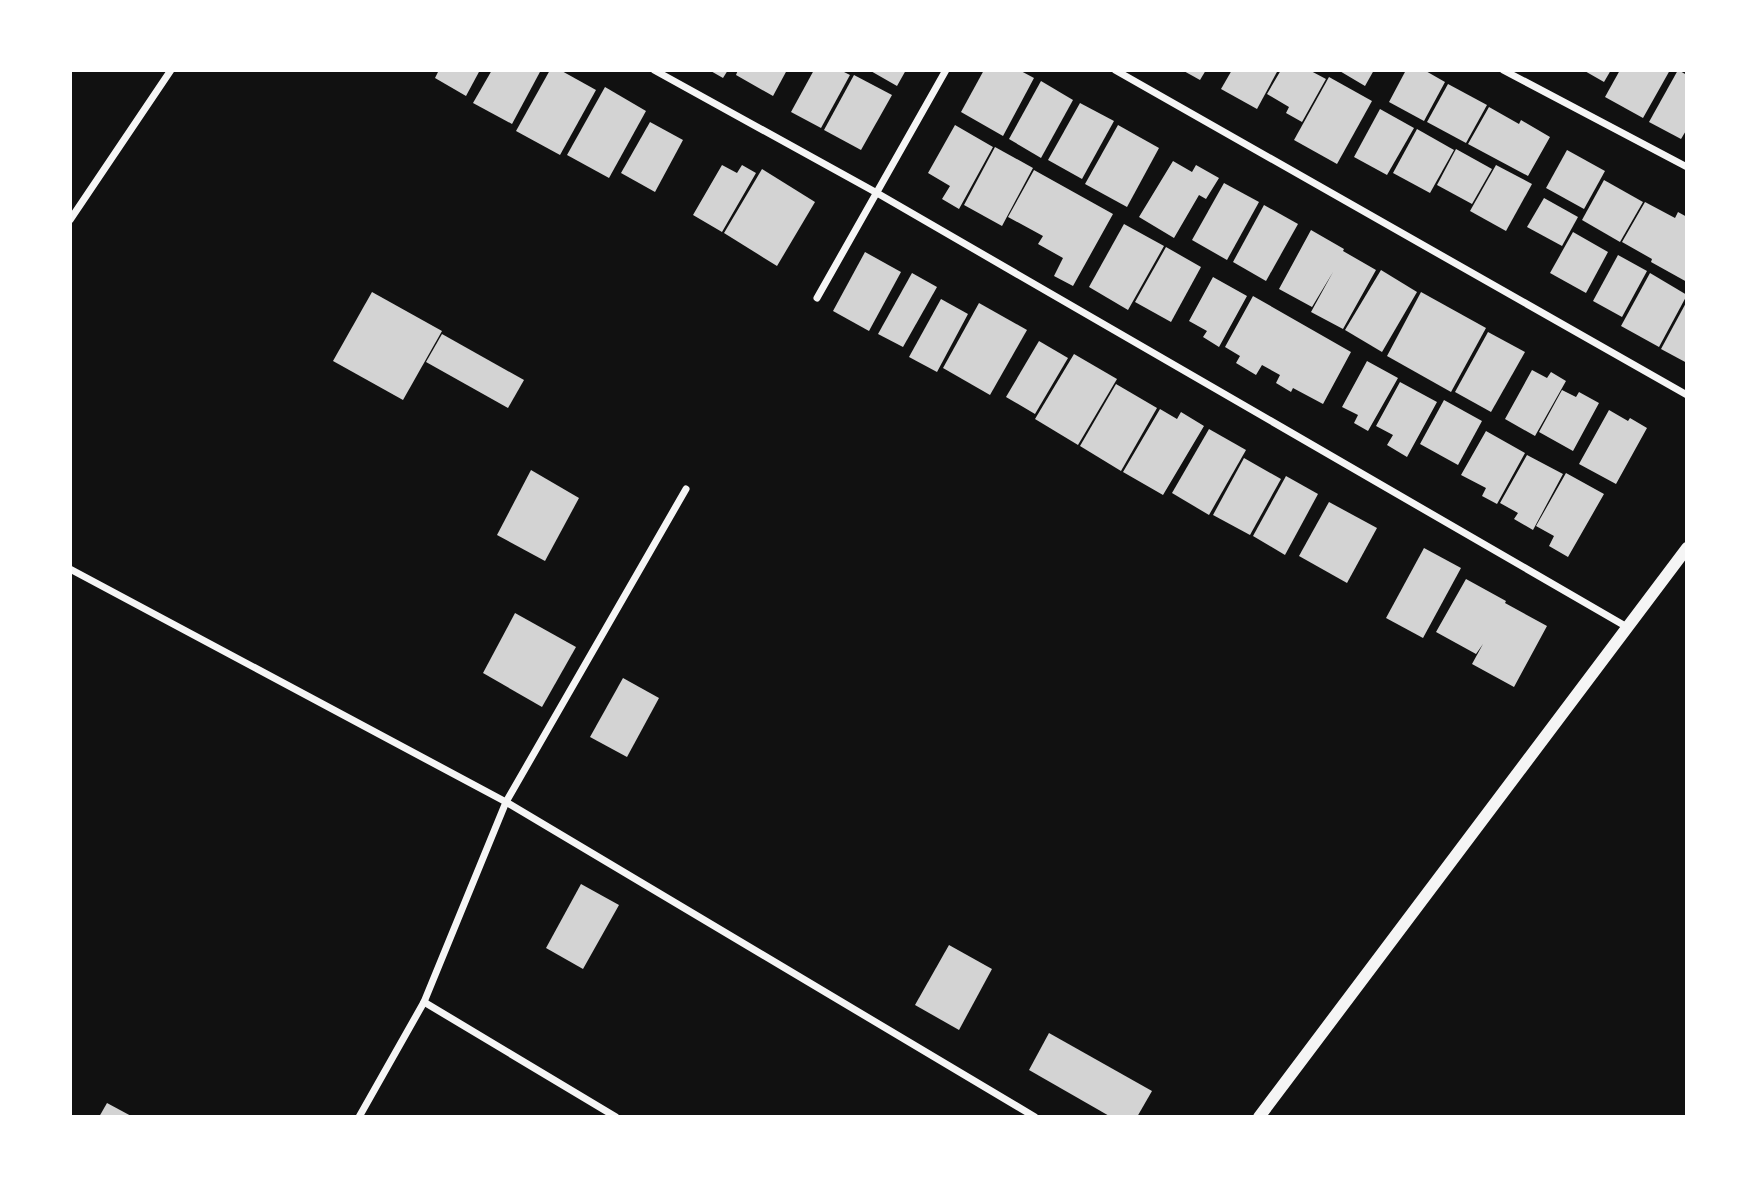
<svg xmlns="http://www.w3.org/2000/svg" width="1757" height="1187" viewBox="0 0 1757 1187" font-family="'PT Sans',sans-serif">
  <style>
    .building { fill: #d3d3d3 }
    .lines { fill: none; stroke-linecap: round; stroke-linejoin: round }
    .minor { stroke: #f5f5f5; stroke-width: 7 }
    .tertiary { stroke: #f5f5f5; stroke-width: 12 }
  </style>
  <rect width="100%" height="100%" fill="#111"/>
  <!-- building -->
  <g class="building">
    <polygon points="439,70 480,70 466,96 435,78"/>
    <polygon points="492,70 541,70 512,124 473,103"/>
    <polygon points="550,70 560,70 596,90 560,155 516,131"/>
    <polygon points="709,70 728,70 723,78"/>
    <polygon points="738,70 787,70 773,96 736,75"/>
    <polygon points="814,70 840,70 850,75 821,128 791,112"/>
    <polygon points="869,70 906,70 897,86"/>
    <polygon points="984,70 1019,70 1034,78 1003,136 961,112"/>
    <polygon points="1182,70 1206,70 1200,80"/>
    <polygon points="1232,70 1278,70 1257,109 1221,89"/>
    <polygon points="1281,70 1309,70 1326,79 1302,122 1286,113 1289,107 1267,94"/>
    <polygon points="1338,70 1374,70 1365,86"/>
    <polygon points="1406,70 1424,70 1445,82 1424,121 1389,102"/>
    <polygon points="1583,70 1611,70 1604,82"/>
    <polygon points="1620,70 1670,70 1643,118 1605,97"/>
    <polygon points="1678,70 1687,75 1687,129 1681,139 1649,122"/>
    <polygon points="854,75 892,95 861,150 824,130"/>
    <polygon points="1329,77 1372,101 1337,164 1294,140"/>
    <polygon points="1041,81 1073,100 1041,158 1009,139"/>
    <polygon points="1448,84 1487,105 1466,143 1427,122"/>
    <polygon points="605,87 646,111 609,178 567,155"/>
    <polygon points="1080,103 1114,121 1082,179 1048,160"/>
    <polygon points="1489,107 1519,124 1521,120 1550,137 1528,176 1468,144"/>
    <polygon points="1380,109 1414,128 1387,175 1354,157"/>
    <polygon points="650,122 683,140 655,192 621,173"/>
    <polygon points="955,125 993,147 959,209 942,199 950,186 928,173"/>
    <polygon points="1118,125 1159,148 1127,207 1085,184"/>
    <polygon points="1417,129 1454,150 1430,193 1393,173"/>
    <polygon points="995,147 1033,168 1002,226 964,205"/>
    <polygon points="1456,149 1492,169 1472,204 1437,185"/>
    <polygon points="1567,150 1605,171 1584,209 1546,188"/>
    <polygon points="1173,161 1192,172 1196,165 1219,178 1206,199 1199,195 1174,238 1139,217"/>
    <polygon points="722,165 737,173 742,165 756,173 722,232 693,215"/>
    <polygon points="1496,165 1532,184 1506,231 1470,211"/>
    <polygon points="762,169 815,202 777,266 724,233"/>
    <polygon points="1034,170 1113,214 1073,286 1054,276 1063,258 1038,244 1043,236 1008,217"/>
    <polygon points="1604,180 1643,202 1620,242 1582,220"/>
    <polygon points="1224,183 1259,202 1227,260 1192,240"/>
    <polygon points="1544,198 1578,217 1562,246 1527,227"/>
    <polygon points="1645,202 1675,218 1678,212 1687,217 1687,282 1651,262 1652,259 1622,242"/>
    <polygon points="1264,205 1298,224 1266,281 1233,262"/>
    <polygon points="1124,224 1164,246 1128,310 1089,287"/>
    <polygon points="1311,230 1344,249 1343,251 1376,270 1343,329 1311,312 1333,272 1312,307 1279,289"/>
    <polygon points="1573,232 1608,252 1586,293 1550,273"/>
    <polygon points="1166,247 1201,267 1171,322 1135,302"/>
    <polygon points="865,252 901,272 869,331 833,311"/>
    <polygon points="1618,255 1647,271 1622,317 1593,301"/>
    <polygon points="1381,270 1417,292 1382,352 1345,330"/>
    <polygon points="912,273 937,287 903,347 878,334"/>
    <polygon points="1650,273 1687,295 1659,347 1621,326"/>
    <polygon points="1213,277 1247,296 1219,347 1203,337 1207,331 1189,321"/>
    <polygon points="372,292 442,331 403,400 333,361"/>
    <polygon points="1421,292 1486,328 1451,392 1387,356"/>
    <polygon points="1253,296 1351,352 1323,404 1293,388 1291,392 1276,383 1280,375 1262,365 1256,375 1236,363 1240,356 1225,347"/>
    <polygon points="941,299 968,314 937,372 909,357"/>
    <polygon points="1687,301 1687,363 1661,349"/>
    <polygon points="979,303 1027,330 990,395 943,368"/>
    <polygon points="1488,332 1525,352 1491,412 1455,392"/>
    <polygon points="442,334 524,380 508,408 426,362"/>
    <polygon points="1039,341 1068,358 1035,414 1006,397"/>
    <polygon points="1074,354 1117,379 1078,445 1035,419"/>
    <polygon points="1367,361 1398,378 1368,431 1354,423 1358,415 1342,407"/>
    <polygon points="1532,370 1547,378 1551,372 1566,381 1535,436 1505,419"/>
    <polygon points="1400,382 1437,402 1407,457 1387,445 1393,435 1376,426"/>
    <polygon points="1116,384 1157,408 1121,471 1080,446"/>
    <polygon points="1562,390 1576,397 1579,392 1599,403 1573,451 1539,432"/>
    <polygon points="1444,400 1482,421 1458,465 1420,444"/>
    <polygon points="1160,409 1177,419 1181,412 1204,426 1163,495 1123,472"/>
    <polygon points="1609,410 1628,421 1630,418 1647,428 1616,484 1579,464"/>
    <polygon points="1209,429 1246,450 1209,515 1172,493"/>
    <polygon points="1486,431 1525,453 1497,504 1482,496 1486,488 1461,475"/>
    <polygon points="1527,455 1563,474 1533,530 1514,519 1518,513 1500,503"/>
    <polygon points="1244,458 1281,479 1250,535 1213,515"/>
    <polygon points="531,470 579,498 545,561 497,535"/>
    <polygon points="1566,473 1604,494 1568,557 1549,546 1554,536 1536,526"/>
    <polygon points="1286,476 1318,494 1285,555 1253,536"/>
    <polygon points="1329,502 1377,528 1347,583 1299,556"/>
    <polygon points="1424,548 1461,568 1423,638 1386,618"/>
    <polygon points="1466,579 1506,601 1505,603 1547,626 1514,687 1472,664 1483,644 1476,654 1436,632"/>
    <polygon points="515,613 576,647 542,707 483,673"/>
    <polygon points="623,678 659,698 627,757 590,737"/>
    <polygon points="581,884 619,905 583,969 546,948"/>
    <polygon points="949,945 992,969 959,1030 915,1005"/>
    <polygon points="1049,1033 1152,1091 1137,1117 1111,1117 1029,1070"/>
    <polygon points="107,1103 133,1117 99,1117"/>
  </g>
  <g class="lines">
    <!-- minor -->
    <g class="minor">
      <polyline points="654,70 877,193 1627,627"/>
      <polyline points="1115,70 1687,395"/>
      <polyline points="1503,70 1687,167"/>
      <polyline points="70,220 171,70"/>
      <polyline points="817,298 946,70"/>
      <polyline points="70,569 506,802 1035,1117"/>
      <polyline points="424,1002 616,1117"/>
      <polyline points="359,1117 424,1002 506,802 686,489"/>
    </g>
    <!-- tertiary -->
    <polyline class="tertiary" points="1259,1117 1687,548"/>
  </g>
  <!-- border -->
  <rect width="1757" height="1187" fill="none" stroke="#ffffff" stroke-width="144"/>
</svg>
